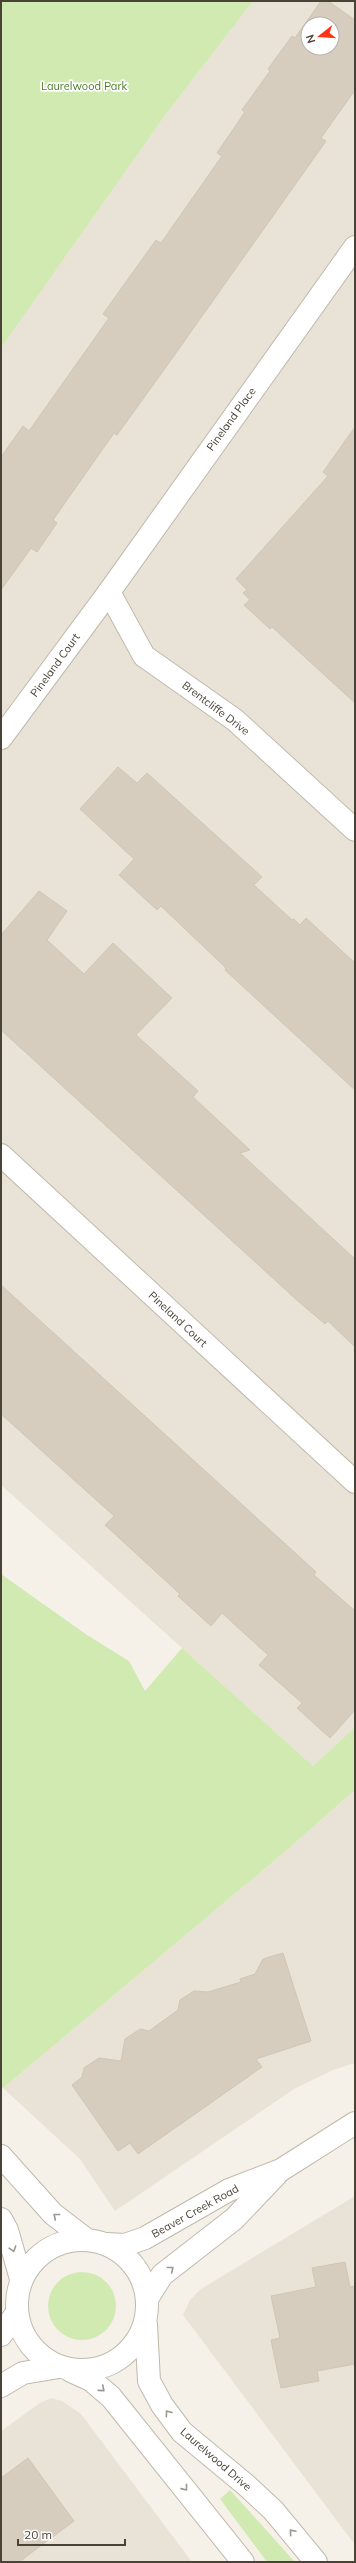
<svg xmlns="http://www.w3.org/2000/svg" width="356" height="2563" viewBox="0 0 356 2563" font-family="Mulish,sans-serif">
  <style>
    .residential { fill: #e9e3d7; fill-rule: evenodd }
    .green { fill: #d1eab1 }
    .building { fill: #d7cdbe; stroke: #d2c5b1; fill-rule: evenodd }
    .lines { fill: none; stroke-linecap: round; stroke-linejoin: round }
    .minor-casing { stroke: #c1b9ab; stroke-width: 24 }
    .tertiary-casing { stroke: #c1b9ab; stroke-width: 24 }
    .minor { stroke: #fff; stroke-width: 22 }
    .tertiary { stroke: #fff; stroke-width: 22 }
    .oneway { stroke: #9b9791 }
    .labels { text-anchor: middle; stroke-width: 3.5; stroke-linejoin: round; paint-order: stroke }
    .park-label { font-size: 11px; fill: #4a7d28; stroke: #fff }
    .street-label { font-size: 11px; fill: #494237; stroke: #fff }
  </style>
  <rect width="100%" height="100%" fill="#f5f1e9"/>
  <!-- residential -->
  <g class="residential">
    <path d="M253,1h102v1726l-42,39 -312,-281v-1137l165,-234zM308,24h24v24h-24z"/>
    <polygon points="355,1790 355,2063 333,2070 294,2089 115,2211 80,2159 3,2088 280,1856"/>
    <polygon points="355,2196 355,2545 183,2315 190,2300 201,2289"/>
    <polygon points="51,2398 62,2401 81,2414 192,2562 1,2562 1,2431 40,2403"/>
  </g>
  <!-- green -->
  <g class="green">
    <polygon points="1,1 253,1 166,114 1,348"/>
    <polygon points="1,1574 87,1635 129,1661 145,1691 182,1648 313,1766 355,1727 355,1790 280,1856 3,2088 1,2086"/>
    <circle cx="82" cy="2306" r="34"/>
    <polygon points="230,2490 295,2562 267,2562 220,2499"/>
  </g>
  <!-- building -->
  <g class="building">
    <path d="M321,1h7l27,19v70l-34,48 5,3 -160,226 -49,68 -3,-2 -61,87 4,3 -20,29 -6,-4 -30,42v-133l22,-31 6,5 80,-113 -6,-4 53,-74 5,3 61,-87 -5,-3 28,-41 -3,-2 28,-39 -2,-2 24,-33 3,2zM308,24h24v24h-24z"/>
    <polygon points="355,427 355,703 272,627 270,629 244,605 250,600 243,593 247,590 236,579 328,476 323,472"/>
    <polygon points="118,767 137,783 147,773 262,877 254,885 292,920 294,919 300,925 306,918 355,963 355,1090 225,970 226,968 161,906 157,910 119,875 134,859 80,809"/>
    <polygon points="39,891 67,911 47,940 84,974 113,943 172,998 136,1035 198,1091 193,1097 250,1150 240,1153 355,1259 355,1347 328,1321 325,1324 299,1302 1,1030 1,935"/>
    <polygon points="1,1285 292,1550 316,1572 314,1575 355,1611 355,1710 330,1738 297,1708 302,1703 259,1665 268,1655 222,1613 211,1626 178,1596 180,1594 105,1525 114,1516 1,1414"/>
    <polygon points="283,1953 311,2041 256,2059 262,2067 138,2154 130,2143 118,2151 72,2085 82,2077 84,2068 99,2058 121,2061 125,2039 140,2029 149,2031 178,2010 180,2000 194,1991 208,1992 241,1982 240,1979 255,1974 263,1959"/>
    <polygon points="345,2262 350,2287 355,2286 355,2364 317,2371 319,2381 281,2388 271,2340 280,2338 271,2296 316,2287 312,2268"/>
    <polygon points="28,2458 74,2521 19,2562 1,2562 1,2478"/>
  </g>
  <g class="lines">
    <defs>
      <g id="minor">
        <polyline points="109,592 144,656 235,720 355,830"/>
        <polyline points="1,738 109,592 355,247"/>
        <polyline points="1,1155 355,1482"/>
      </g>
      <g id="tertiary">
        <polyline points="1,2156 53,2214 87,2240"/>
        <polyline points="1,2219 7,2230 21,2279"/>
        <circle cx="82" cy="2305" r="65"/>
        <polyline points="107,2244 125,2245 145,2238 229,2190 281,2170 355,2123"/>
        <polyline points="147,2299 162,2275 234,2219 276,2175"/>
        <polyline points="146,2325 149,2381 162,2405 182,2432 246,2485 273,2510 316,2562"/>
        <polyline points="1,2335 16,2314"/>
        <polyline points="71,2371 91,2380 111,2397 243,2562"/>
        <polyline points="1,2386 23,2373 59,2367"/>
      </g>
    </defs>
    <!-- minor casing -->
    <use href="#minor" class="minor-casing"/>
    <!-- tertiary casing -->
    <use href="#tertiary" class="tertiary-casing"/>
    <!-- minor -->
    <use href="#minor" class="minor"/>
    <!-- tertiary -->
    <use href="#tertiary" class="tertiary"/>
  </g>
  <!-- one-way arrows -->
  <defs><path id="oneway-chevron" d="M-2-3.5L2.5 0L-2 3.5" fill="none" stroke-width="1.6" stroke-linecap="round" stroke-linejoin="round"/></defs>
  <g class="oneway">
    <use href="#oneway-chevron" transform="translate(56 2216) rotate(-141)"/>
    <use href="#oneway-chevron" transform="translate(13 2249) rotate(72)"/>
    <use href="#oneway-chevron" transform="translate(171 2269) rotate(-39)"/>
    <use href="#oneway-chevron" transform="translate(102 2389) rotate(40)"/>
    <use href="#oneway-chevron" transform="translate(168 2413) rotate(-126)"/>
    <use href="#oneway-chevron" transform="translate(185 2488) rotate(51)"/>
    <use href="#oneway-chevron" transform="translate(292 2532) rotate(-131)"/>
  </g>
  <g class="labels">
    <!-- park labels -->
    <g class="park-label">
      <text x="84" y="90">Laurelwood Park</text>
    </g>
    <!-- street labels -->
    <g class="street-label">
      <text transform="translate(231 419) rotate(-54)" y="4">Pineland Place</text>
      <text transform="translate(55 665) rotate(-54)" y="4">Pineland Court</text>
      <text transform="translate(216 708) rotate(37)" y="4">Brentcliffe Drive</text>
      <text transform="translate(178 1319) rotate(43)" y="4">Pineland Court</text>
      <text transform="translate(195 2211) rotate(-29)" y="4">Beaver Creek Road</text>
      <text transform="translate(216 2459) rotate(41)" y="4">Laurelwood Drive</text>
    </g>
  </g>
  <!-- border -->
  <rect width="356" height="2563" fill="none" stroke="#494237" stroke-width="4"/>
  <!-- north arrow -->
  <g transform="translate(320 36) rotate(253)"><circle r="19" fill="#ffffff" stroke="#b6b3af"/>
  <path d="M0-3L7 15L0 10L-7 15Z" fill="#ff3516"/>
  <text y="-6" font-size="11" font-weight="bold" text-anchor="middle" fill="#494237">N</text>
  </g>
  <!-- scale -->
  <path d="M18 2539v6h107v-6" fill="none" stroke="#494237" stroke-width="2"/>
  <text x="24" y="2539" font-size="12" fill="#494237" stroke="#ffffff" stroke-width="3" paint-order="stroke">20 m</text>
</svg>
